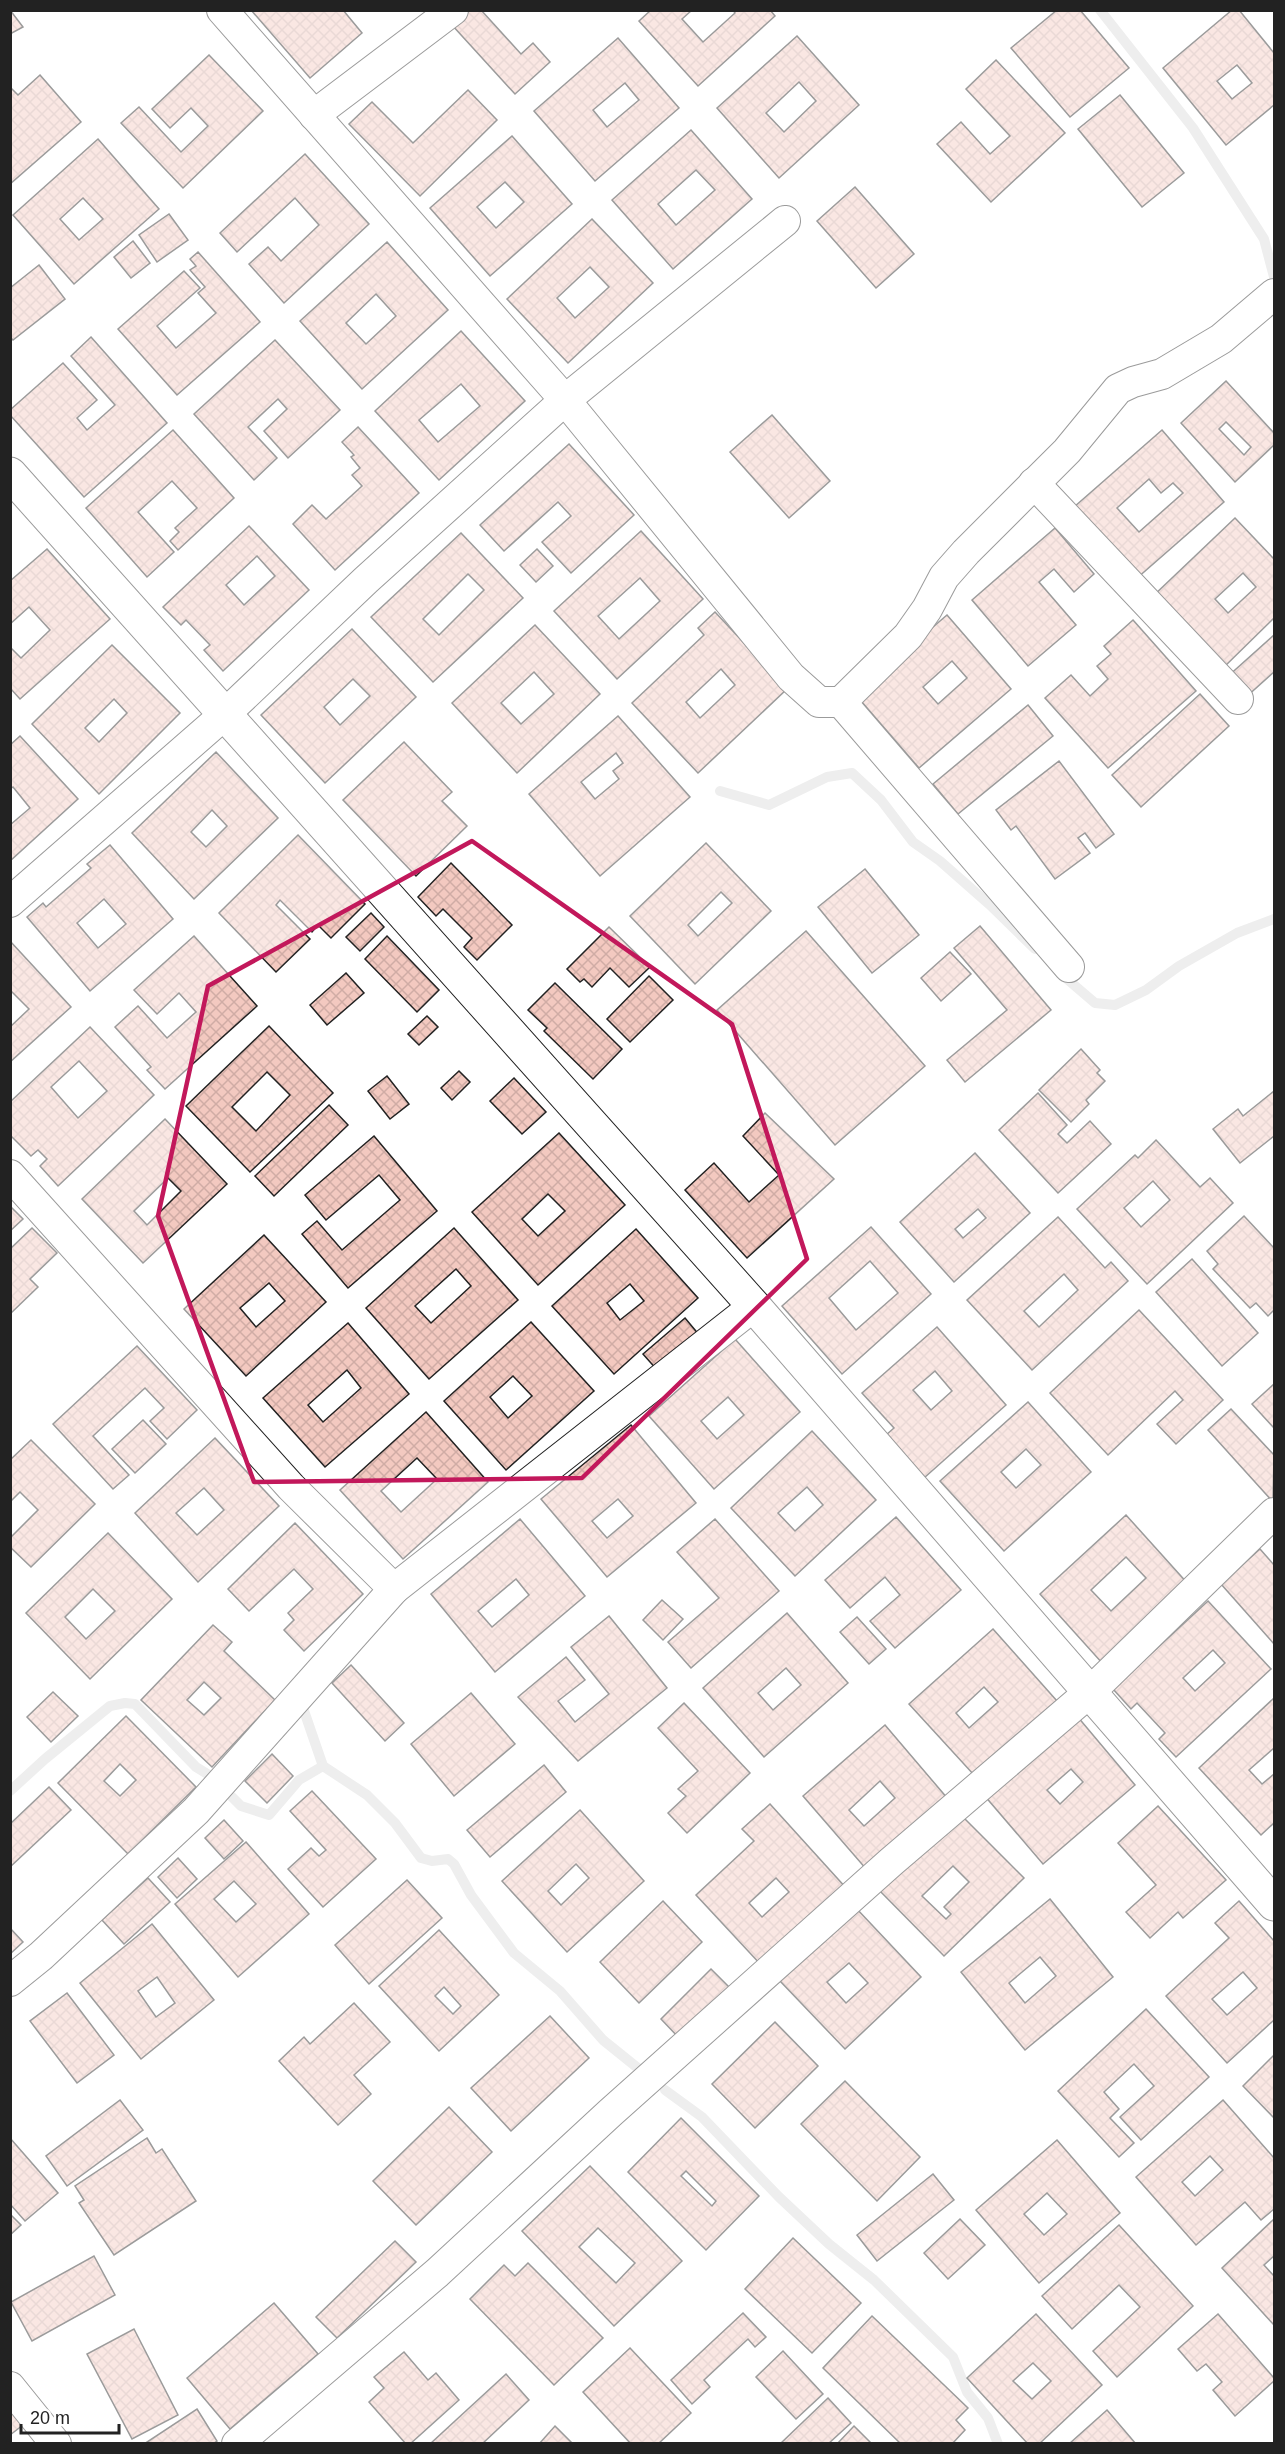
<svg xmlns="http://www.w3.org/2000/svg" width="1285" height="2454" viewBox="0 0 1285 2454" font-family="Helvetica,sans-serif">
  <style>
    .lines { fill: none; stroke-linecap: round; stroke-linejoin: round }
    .stream { stroke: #d9d9d9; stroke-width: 10 }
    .building { fill: url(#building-cross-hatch); stroke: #222; stroke-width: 1.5; fill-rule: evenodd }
    .street-casing { stroke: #222; stroke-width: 32 }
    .secondary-casing { stroke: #222; stroke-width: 35 }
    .street { stroke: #fff; stroke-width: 30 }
    .secondary { stroke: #fff; stroke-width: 33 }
    .marked { fill: none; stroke: #c2185b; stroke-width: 4.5; stroke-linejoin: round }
  </style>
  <defs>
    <pattern id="building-cross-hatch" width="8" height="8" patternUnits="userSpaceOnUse" patternTransform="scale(1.5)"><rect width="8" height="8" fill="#f3c9c0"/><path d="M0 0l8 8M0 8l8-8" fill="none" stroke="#d0aca5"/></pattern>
  </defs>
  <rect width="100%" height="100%" fill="#fff"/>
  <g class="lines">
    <!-- stream -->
    <g class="stream">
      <polyline points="1100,10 1193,128 1264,239 1274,277"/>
      <polyline points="720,791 769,805 827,777 852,773 881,800 913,842 940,861 990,905 1035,949"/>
      <polyline points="1060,973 1095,1003 1115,1005 1146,990 1179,966 1237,933 1274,919"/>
      <polyline points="302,1705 323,1766 367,1795 395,1823 421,1858 432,1861 448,1859 454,1864 471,1895 514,1953 560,1991 603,2040 639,2069"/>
      <polyline points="10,1791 45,1759 110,1706 125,1703 135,1704 196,1767 217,1780"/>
      <polyline points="232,1797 241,1806 269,1815 299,1780 323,1766"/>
      <polyline points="665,2090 702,2117 779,2197 829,2244 874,2280 953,2357 967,2392 988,2418 998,2444"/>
    </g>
  </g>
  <!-- building -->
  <g class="building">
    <polygon points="10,10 23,27 10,34"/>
    <polygon points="251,10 343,10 362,33 310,78"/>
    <polygon points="468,10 481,10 521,54 533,43 550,62 515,94 452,25"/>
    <polygon points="651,10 692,10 682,19 703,42 735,13 733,10 770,10 775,16 698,86 639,21"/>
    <polygon points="1057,10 1080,10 1129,68 1070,117 1011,48"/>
    <path d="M1232,10h7l35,43v52l-48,40 -63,-77zM1237,65l15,18 -20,16 -15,-18z"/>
    <path d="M797,36l62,69 -80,73 -62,-70zM799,82l17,19 -32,31 -18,-19z"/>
    <path d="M618,38l61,70 -84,73 -61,-70zM625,83l14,17 -32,27 -14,-17z"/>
    <polygon points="209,55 263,111 183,188 121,123 139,107 181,152 208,126 191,108 170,128 152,109"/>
    <polygon points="996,60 1065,133 991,202 937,144 961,122 990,154 1010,136 966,89"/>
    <polygon points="40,75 81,122 10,184 10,87 18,95"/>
    <polygon points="468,90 497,120 420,196 349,124 372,102 413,143"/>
    <polygon points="1120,95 1184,173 1142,207 1078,129"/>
    <path d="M691,130l61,69 -79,70 -61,-69zM696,170l19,20 -39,35 -18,-21z"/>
    <path d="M512,136l60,68 -82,72 -60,-68zM505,182l19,20 -28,26 -19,-21z"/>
    <path d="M98,139l61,70 -85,75 -61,-69zM83,198l20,21 -24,21 -19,-21z"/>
    <polygon points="305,154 369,224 284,303 249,264 268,247 281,261 319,225 295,198 237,252 220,233"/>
    <polygon points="855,187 914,254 876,288 817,221"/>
    <polygon points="169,214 188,240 157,262 139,235"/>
    <path d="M592,219l61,64 -85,80 -61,-64zM590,267l19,20 -34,31 -18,-20z"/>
    <polygon points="133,241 150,263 131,278 114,257"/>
    <path d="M387,242l61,68 -86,79 -62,-68zM376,294l20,22 -30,28 -20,-21z"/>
    <polygon points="198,252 260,322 177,395 118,329 184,271 200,288 157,326 176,348 216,313 198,293 205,287 190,270 196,266 190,259"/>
    <polygon points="39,265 65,299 13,340 10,337 10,288"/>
    <path d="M461,331l64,70 -86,79 -64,-69zM461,384l19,22 -42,36 -19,-22z"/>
    <polygon points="91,337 167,423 84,497 10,415 10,410 63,363 97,400 77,418 87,430 115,405 71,356"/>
    <polygon points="275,340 340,410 288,458 264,431 287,409 278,399 248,427 277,458 254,480 194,414"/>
    <path d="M1226,381l48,52v12l-39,37 -54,-59zM1226,422l25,25 -7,8 -25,-26z"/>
    <polygon points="772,415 830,481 789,518 730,452"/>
    <polygon points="358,427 419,493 335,570 293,524 312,505 326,519 362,486 352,475 360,468 351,457 354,455 342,442"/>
    <polygon points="173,430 234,498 178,550 170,541 179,532 175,528 197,508 172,481 138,512 174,552 147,577 86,508"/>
    <path d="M1162,430l62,72 -88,77 -62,-72zM1149,479l12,14 12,-10 10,10 -44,39 -22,-24z"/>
    <polygon points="569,444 634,515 571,573 542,542 571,516 558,502 504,551 480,525"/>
    <path d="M1235,518l39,41v59l-53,52 -70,-72zM1243,573l13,14 -28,26 -13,-14z"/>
    <path d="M249,526l60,64 -86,81 -19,-21 6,-5 -24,-25 -5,5 -18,-18zM257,556l18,20 -31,29 -18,-20z"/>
    <polygon points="1055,528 1094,574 1074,592 1054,569 1039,582 1076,625 1028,666 972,600"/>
    <path d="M641,531l62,68 -86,80 -63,-68zM640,578l20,23 -41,38 -21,-23z"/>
    <path d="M461,533l62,65 -90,84 -62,-65zM468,574l16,16 -45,45 -16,-16z"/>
    <polygon points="47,549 110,619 20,699 10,688 10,647 21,658 50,630 29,607 10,624 10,581"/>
    <polygon points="537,549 553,566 536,582 520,565"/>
    <path d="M715,612l72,77 -89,84 -66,-70 72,-68 -6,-7zM721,669l14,16 -35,33 -14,-16z"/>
    <path d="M947,615l64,74 -92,79 -64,-74zM952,661l15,17 -29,26 -15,-17z"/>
    <polygon points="1133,620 1196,691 1108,768 1045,698 1071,675 1090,696 1108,679 1097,666 1111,654 1104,646"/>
    <path d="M535,625l65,69 -83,79 -65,-70zM534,672l20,22 -33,30 -20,-21z"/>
    <path d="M352,629l64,68 -91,86 -64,-68zM353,679l17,17 -30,29 -16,-18z"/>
    <polygon points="1274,635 1274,672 1245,698 1226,678"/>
    <path d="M112,645l68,68 -81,81 -67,-70zM114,699l13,14 -28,29 -14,-14z"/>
    <polygon points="1200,694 1229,726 1141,807 1112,775"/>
    <polygon points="1028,705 1053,736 958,814 933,784"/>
    <path d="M618,716l72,81 -90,79 -71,-82zM616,753l7,10 -10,8 6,8 -24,20 -14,-17z"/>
    <polygon points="20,736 78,799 10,861 10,825 30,808 13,787 10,789 10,745"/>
    <polygon points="404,742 452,792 442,801 467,826 416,876 343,800"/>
    <path d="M216,752l62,66 -84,81 -62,-66zM212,810l15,16 -21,21 -15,-15z"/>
    <polygon points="1059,761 1114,834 1096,848 1085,833 1078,838 1090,853 1055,879 1016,826 1011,830 996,810"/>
    <polygon points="298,835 365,904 331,938 318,925 312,932 280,900 276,905 310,939 276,972 219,913"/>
    <path d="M706,843l65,68 -76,73 -65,-68zM721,892l11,11 -34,33 -10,-11z"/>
    <path d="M110,845l63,74 -83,72 -63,-74 16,-14 3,4 45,-39 -4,-4zM104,899l22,25 -28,24 -21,-25z"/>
    <polygon points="451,863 512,925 477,960 464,947 472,938 443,909 436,916 418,897"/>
    <polygon points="865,869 919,935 872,973 818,907"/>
    <polygon points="371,913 384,927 360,951 346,937"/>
    <polygon points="980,926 1051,1010 965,1082 947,1060 1007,1010 954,948"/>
    <polygon points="609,927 650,967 629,987 610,968 592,987 584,979 580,982 567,969"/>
    <polygon points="806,931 925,1066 835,1145 717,1010"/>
    <polygon points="194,936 257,1006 165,1089 147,1070 151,1067 115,1027 138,1006 167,1038 196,1012 179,993 157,1014 134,990"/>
    <polygon points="387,936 439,990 417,1012 365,959"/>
    <polygon points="10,941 71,1007 10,1062 10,1027 29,1009 10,990"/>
    <polygon points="950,952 971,974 941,1001 921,978"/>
    <polygon points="346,973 364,993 327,1025 310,1005"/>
    <polygon points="649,976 673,1000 630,1042 607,1019"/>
    <polygon points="555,983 622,1049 593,1079 544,1031 547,1028 528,1010"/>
    <polygon points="427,1016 438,1027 419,1045 408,1034"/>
    <path d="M269,1026l64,67 -83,79 -64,-66zM267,1072l23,23 -34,36 -24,-24z"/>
    <path d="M90,1027l64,68 -96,91 -18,-20 7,-7 -9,-9 -7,6 -21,-21v-33zM79,1061l28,30 -29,27 -27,-31z"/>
    <polygon points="1081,1049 1100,1070 1097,1073 1105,1081 1086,1100 1089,1104 1071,1122 1039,1090"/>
    <polygon points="459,1071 470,1082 452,1100 441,1088"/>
    <polygon points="387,1076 409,1104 390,1119 368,1091"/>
    <polygon points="514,1078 546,1112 522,1134 490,1101"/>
    <polygon points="1274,1091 1274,1136 1240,1163 1213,1129 1238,1109 1243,1116"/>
    <polygon points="1038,1093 1067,1125 1058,1134 1067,1143 1090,1121 1111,1144 1058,1193 999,1130"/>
    <polygon points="329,1105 348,1125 274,1196 255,1176"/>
    <polygon points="765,1113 834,1179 747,1258 685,1190 714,1163 749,1202 779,1175 743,1136"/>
    <path d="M165,1119l62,65 -84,79 -61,-64zM168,1178l13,13 -34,34 -13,-14z"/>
    <path d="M559,1133l66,72 -87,80 -66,-73zM548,1194l17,17 -27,25 -16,-17z"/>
    <polygon points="374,1136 437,1211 348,1288 302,1234 317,1221 342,1250 400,1200 379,1175 326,1220 305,1195"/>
    <path d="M1156,1140l44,47 10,-9 23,25 -86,81 -70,-75 58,-54 3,3zM1153,1181l17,19 -29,27 -17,-19z"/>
    <path d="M975,1153l55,60 -76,69 -54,-60zM978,1209l8,9 -23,20 -8,-9z"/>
    <polygon points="10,1206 23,1219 10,1231"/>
    <polygon points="1244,1216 1274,1248 1274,1310 1268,1316 1256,1303 1250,1308 1213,1269 1218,1264 1207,1251"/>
    <path d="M1058,1217l47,51 6,-6 17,19 -96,89 -65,-70zM1064,1274l14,16 -39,37 -15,-16z"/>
    <path d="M871,1227l60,67 -89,80 -60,-68zM870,1261l28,32 -42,37 -27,-32z"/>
    <polygon points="32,1228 57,1253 30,1279 38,1287 10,1314 10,1249"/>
    <path d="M454,1228l64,72 -89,79 -63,-71zM456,1269l15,17 -40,37 -16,-17z"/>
    <path d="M636,1229l62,69 -84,76 -62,-68zM630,1284l14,17 -24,19 -13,-17z"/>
    <path d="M264,1235l62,67 -80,74 -62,-67zM269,1283l16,18 -29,26 -16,-19z"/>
    <polygon points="1192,1259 1258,1333 1222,1366 1156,1292"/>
    <polygon points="1139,1310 1223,1400 1176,1444 1157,1424 1183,1400 1175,1391 1108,1455 1050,1393"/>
    <polygon points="685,1318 700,1336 658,1371 643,1354"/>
    <path d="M531,1322l63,69 -88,79 -62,-69zM513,1376l19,20 -24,22 -18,-21z"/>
    <path d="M348,1323l61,71 -84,73 -62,-69zM347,1370l14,18 -38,34 -15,-17z"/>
    <path d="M937,1327l69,78 -82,73 -38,-43 8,-7 -32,-35zM935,1371l17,20 -21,19 -18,-20z"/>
    <path d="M735,1339l65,73 -86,77 -65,-73zM728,1397l16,18 -27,24 -16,-18z"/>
    <polygon points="137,1346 197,1410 167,1439 150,1421 164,1408 145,1388 93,1436 129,1475 113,1489 53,1424"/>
    <polygon points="1274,1384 1274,1428 1252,1404"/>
    <path d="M1028,1402l63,70 -87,79 -64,-70zM1026,1449l15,16 -25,23 -15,-16z"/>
    <polygon points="1231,1409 1274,1455 1273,1502 1208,1430"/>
    <path d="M426,1412l62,70 -85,77 -63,-69zM417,1458l20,21 -36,33 -20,-21z"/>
    <polygon points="143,1420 166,1444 135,1473 112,1449"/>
    <path d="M631,1425l65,78 -89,74 -66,-78zM618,1499l15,17 -26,22 -15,-17z"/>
    <path d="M812,1431l64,69 -81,76 -64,-68zM807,1487l16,18 -28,26 -17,-18z"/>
    <path d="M215,1438l64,68 -81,76 -63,-69zM204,1488l20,22 -27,25 -21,-22z"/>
    <polygon points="31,1440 95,1504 31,1567 10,1547 10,1538 38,1510 20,1492 10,1502 10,1460"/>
    <path d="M1126,1515l63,70 -86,79 -63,-70zM1126,1557l20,21 -35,33 -20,-21z"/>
    <polygon points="896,1517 961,1590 895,1648 870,1621 900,1595 885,1577 850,1608 825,1580"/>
    <path d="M520,1519l65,77 -90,76 -64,-78zM516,1579l13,16 -37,32 -14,-16z"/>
    <polygon points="715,1519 779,1591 691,1668 668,1642 719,1598 677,1552"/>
    <polygon points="295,1523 363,1594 304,1651 284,1630 294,1620 288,1613 313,1589 294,1569 249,1611 228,1589"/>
    <path d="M108,1533l64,66 -82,80 -64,-66zM93,1589l22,22 -29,28 -21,-22z"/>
    <polygon points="1260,1549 1274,1565 1274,1644 1221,1584"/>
    <polygon points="662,1600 683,1619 663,1640 643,1620"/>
    <path d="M1208,1601l63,68 -95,88 -17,-18 6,-6 -28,-30 -6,6 -18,-20zM1213,1650l12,13 -30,28 -12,-13z"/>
    <path d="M787,1613l61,70 -84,74 -61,-69zM786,1668l15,17 -28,25 -15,-17z"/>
    <polygon points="609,1616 667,1688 578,1761 518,1697 566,1657 585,1680 558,1701 575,1722 609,1694 571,1647"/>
    <polygon points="857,1617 886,1649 869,1664 840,1632"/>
    <path d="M213,1625l19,17 -8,9 51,49 -63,67 -71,-67zM204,1682l17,16 -17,17 -17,-15z"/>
    <path d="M993,1629l64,72 -83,74 -65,-71zM984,1687l14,15 -29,26 -13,-15z"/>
    <polygon points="351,1665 404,1723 385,1741 332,1683"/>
    <polygon points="53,1692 78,1716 51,1742 27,1717"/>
    <polygon points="471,1693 515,1744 454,1796 411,1744"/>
    <polygon points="1274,1698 1274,1748 1249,1770 1262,1784 1274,1774 1274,1823 1261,1835 1199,1768"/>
    <polygon points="684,1703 750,1773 687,1833 668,1813 686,1796 678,1789 698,1771 658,1728"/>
    <path d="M126,1716l70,71 -68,67 -70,-71zM120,1764l16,16 -16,16 -16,-15z"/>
    <path d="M1077,1716l58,69 -92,79 -59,-69zM1071,1769l12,13 -23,22 -13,-14z"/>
    <path d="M885,1725l63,74 -81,71 -64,-74zM880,1781l15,17 -31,28 -15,-16z"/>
    <polygon points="272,1754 293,1776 267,1803 245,1781"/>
    <polygon points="544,1765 566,1792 490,1857 467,1830"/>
    <polygon points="49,1787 71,1810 10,1867 10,1824"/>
    <polygon points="312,1791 376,1859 323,1907 288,1869 311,1848 319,1856 326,1850 290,1811"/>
    <path d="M770,1804l77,85 -85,77 -66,-71 58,-54 -12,-12zM776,1878l13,14 -27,25 -13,-14z"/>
    <polygon points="1158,1806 1226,1880 1183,1918 1178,1912 1150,1938 1126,1912 1156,1885 1118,1843"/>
    <path d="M580,1810l64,71 -77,71 -65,-71zM576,1864l13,14 -28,27 -13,-14z"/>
    <path d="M957,1811l67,67 -80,78 -66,-67zM953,1866l16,16 -25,25 7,7 -5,5 -24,-23z"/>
    <polygon points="224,1820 243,1841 224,1859 205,1838"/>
    <path d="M246,1842l63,72 -71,63 -63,-73zM234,1881l22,23 -20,18 -22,-23z"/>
    <polygon points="178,1858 197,1879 177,1898 158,1877"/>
    <polygon points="148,1878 170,1902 124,1944 102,1920"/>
    <polygon points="407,1880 442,1918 369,1984 335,1945"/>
    <path d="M1050,1899l63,78 -88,73 -64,-78zM1040,1957l16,19 -31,27 -16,-20z"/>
    <polygon points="663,1901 702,1942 639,2003 600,1962"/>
    <path d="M1239,1901l35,40v79l-47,43 -61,-67 63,-58 -14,-15zM1243,1972l14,16 -30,27 -15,-16z"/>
    <path d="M856,1908l65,69 -76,72 -65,-68zM849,1963l19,20 -22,20 -19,-21z"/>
    <path d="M152,1924l62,76 -73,59 -61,-76zM157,1977l18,26 -19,14 -18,-26z"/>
    <polygon points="10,1928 23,1942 10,1954"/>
    <path d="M439,1930l60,65 -60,56 -60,-65zM444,1987l17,19 -8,8 -18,-18z"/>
    <polygon points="711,1969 731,1989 680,2039 661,2019"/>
    <polygon points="67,1993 114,2055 77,2083 30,2021"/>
    <polygon points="354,2003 390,2042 354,2075 371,2094 338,2125 279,2061 304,2037 310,2044"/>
    <polygon points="1146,2009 1209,2077 1141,2140 1120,2117 1154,2086 1134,2064 1104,2092 1119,2109 1110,2118 1134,2143 1119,2157 1058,2091"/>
    <polygon points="550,2016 589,2058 511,2131 471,2088"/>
    <polygon points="775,2022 818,2066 755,2128 712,2084"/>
    <polygon points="1274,2055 1274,2118 1243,2086"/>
    <polygon points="845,2081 920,2157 877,2201 801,2124"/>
    <polygon points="120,2100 143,2130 67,2186 46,2156"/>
    <path d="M1223,2100l51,58v51l-13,11 -16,-18 -49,43 -60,-68zM1210,2156l13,14 -28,26 -13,-14z"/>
    <polygon points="449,2107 492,2152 416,2225 373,2181"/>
    <path d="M681,2118l78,78 -53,54 -78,-78zM686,2171l30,30 -4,5 -31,-30z"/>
    <polygon points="10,2138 58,2193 25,2221 10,2204"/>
    <polygon points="147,2138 156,2153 162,2149 196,2201 114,2255 79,2203 84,2200 75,2186"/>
    <path d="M1057,2140l63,73 -81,70 -63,-73zM1047,2193l20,21 -23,21 -20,-21z"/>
    <path d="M590,2166l92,95 -68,65 -92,-95zM598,2228l37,35 -19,20 -37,-36z"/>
    <polygon points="933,2174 954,2200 877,2261 857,2235"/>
    <polygon points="10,2214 21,2225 10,2235"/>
    <polygon points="960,2219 985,2245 948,2279 924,2253"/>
    <polygon points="1274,2219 1274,2256 1264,2265 1274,2276 1274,2325 1222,2268"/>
    <polygon points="1119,2225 1193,2306 1117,2377 1093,2351 1140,2307 1119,2285 1072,2329 1042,2296"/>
    <polygon points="793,2238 861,2303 812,2353 745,2289"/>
    <polygon points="395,2241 416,2262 337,2338 316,2317"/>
    <polygon points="94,2256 115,2295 32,2341 11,2302"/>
    <polygon points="528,2263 603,2338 554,2385 470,2299 504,2265 515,2276"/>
    <polygon points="274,2303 318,2354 230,2429 187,2378"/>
    <polygon points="743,2313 766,2337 755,2347 748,2339 704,2380 710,2387 692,2404 671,2380"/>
    <path d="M1036,2314l66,71 -63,59h-11l-61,-66zM1033,2363l18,18 -19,18 -19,-18z"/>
    <polygon points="1218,2314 1274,2378 1274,2381 1235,2416 1213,2390 1222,2382 1206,2364 1197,2371 1178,2349"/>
    <polygon points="872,2316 968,2408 956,2420 965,2430 952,2444 901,2444 823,2368"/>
    <polygon points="134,2329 178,2415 132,2439 87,2354"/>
    <polygon points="630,2348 691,2413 658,2444 631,2444 583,2392"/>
    <polygon points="783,2351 823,2394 796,2419 756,2377"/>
    <polygon points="404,2352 428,2380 436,2373 459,2400 410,2444 406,2444 369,2402 384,2388 374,2377"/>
    <polygon points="506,2374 529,2400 482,2444 430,2444"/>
    <polygon points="828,2398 851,2423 828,2444 780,2444"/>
    <polygon points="197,2409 217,2441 213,2444 144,2444"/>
    <polygon points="10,2410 23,2425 10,2435"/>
    <polygon points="1107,2410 1136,2444 1069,2444"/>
    <polygon points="555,2426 573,2444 539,2444"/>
    <polygon points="854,2426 872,2444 837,2444"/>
  </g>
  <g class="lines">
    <defs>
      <g id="street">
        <polyline points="222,10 565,400 791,677 819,702 841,702 908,636 927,609 944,577 966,552 1067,451 1118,389 1133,382 1162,374 1221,339 1274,294"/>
        <polyline points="314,115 453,10"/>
        <polyline points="1034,483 1238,699"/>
        <polyline points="841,702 1069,967"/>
        <polyline points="10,902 224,715 366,580 565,400 785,221"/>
        <polyline points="10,1175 291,1487 394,1589 754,1306"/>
        <polyline points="10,1981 41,1956 196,1811 394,1589"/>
        <polyline points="10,2387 56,2444"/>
        <polyline points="237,2444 437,2273 610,2113 891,1862 1091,1691 1274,1513"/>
      </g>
      <polyline id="secondary" points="10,474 754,1306 1274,1904"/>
    </defs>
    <!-- street casing -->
    <use href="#street" class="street-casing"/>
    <!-- secondary casing -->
    <use href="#secondary" class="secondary-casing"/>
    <!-- street -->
    <use href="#street" class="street"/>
    <!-- secondary -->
    <use href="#secondary" class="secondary"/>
  </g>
  <!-- marked area -->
  <path d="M0 0H1285V2454H0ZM472,841l260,183 75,235 -225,219 -328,4 -96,-266 50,-230z" fill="#fff" fill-opacity=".55" fill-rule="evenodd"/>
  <path class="marked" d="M472,841l260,183 75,235 -225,219 -328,4 -96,-266 50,-230z"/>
  <!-- border -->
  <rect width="1285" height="2454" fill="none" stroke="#222222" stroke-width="24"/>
  <!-- scale -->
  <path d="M21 2424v9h98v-9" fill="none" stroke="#222222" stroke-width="3"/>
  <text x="30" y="2424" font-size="18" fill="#222222" stroke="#ffffff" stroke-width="4.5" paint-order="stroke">20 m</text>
</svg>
